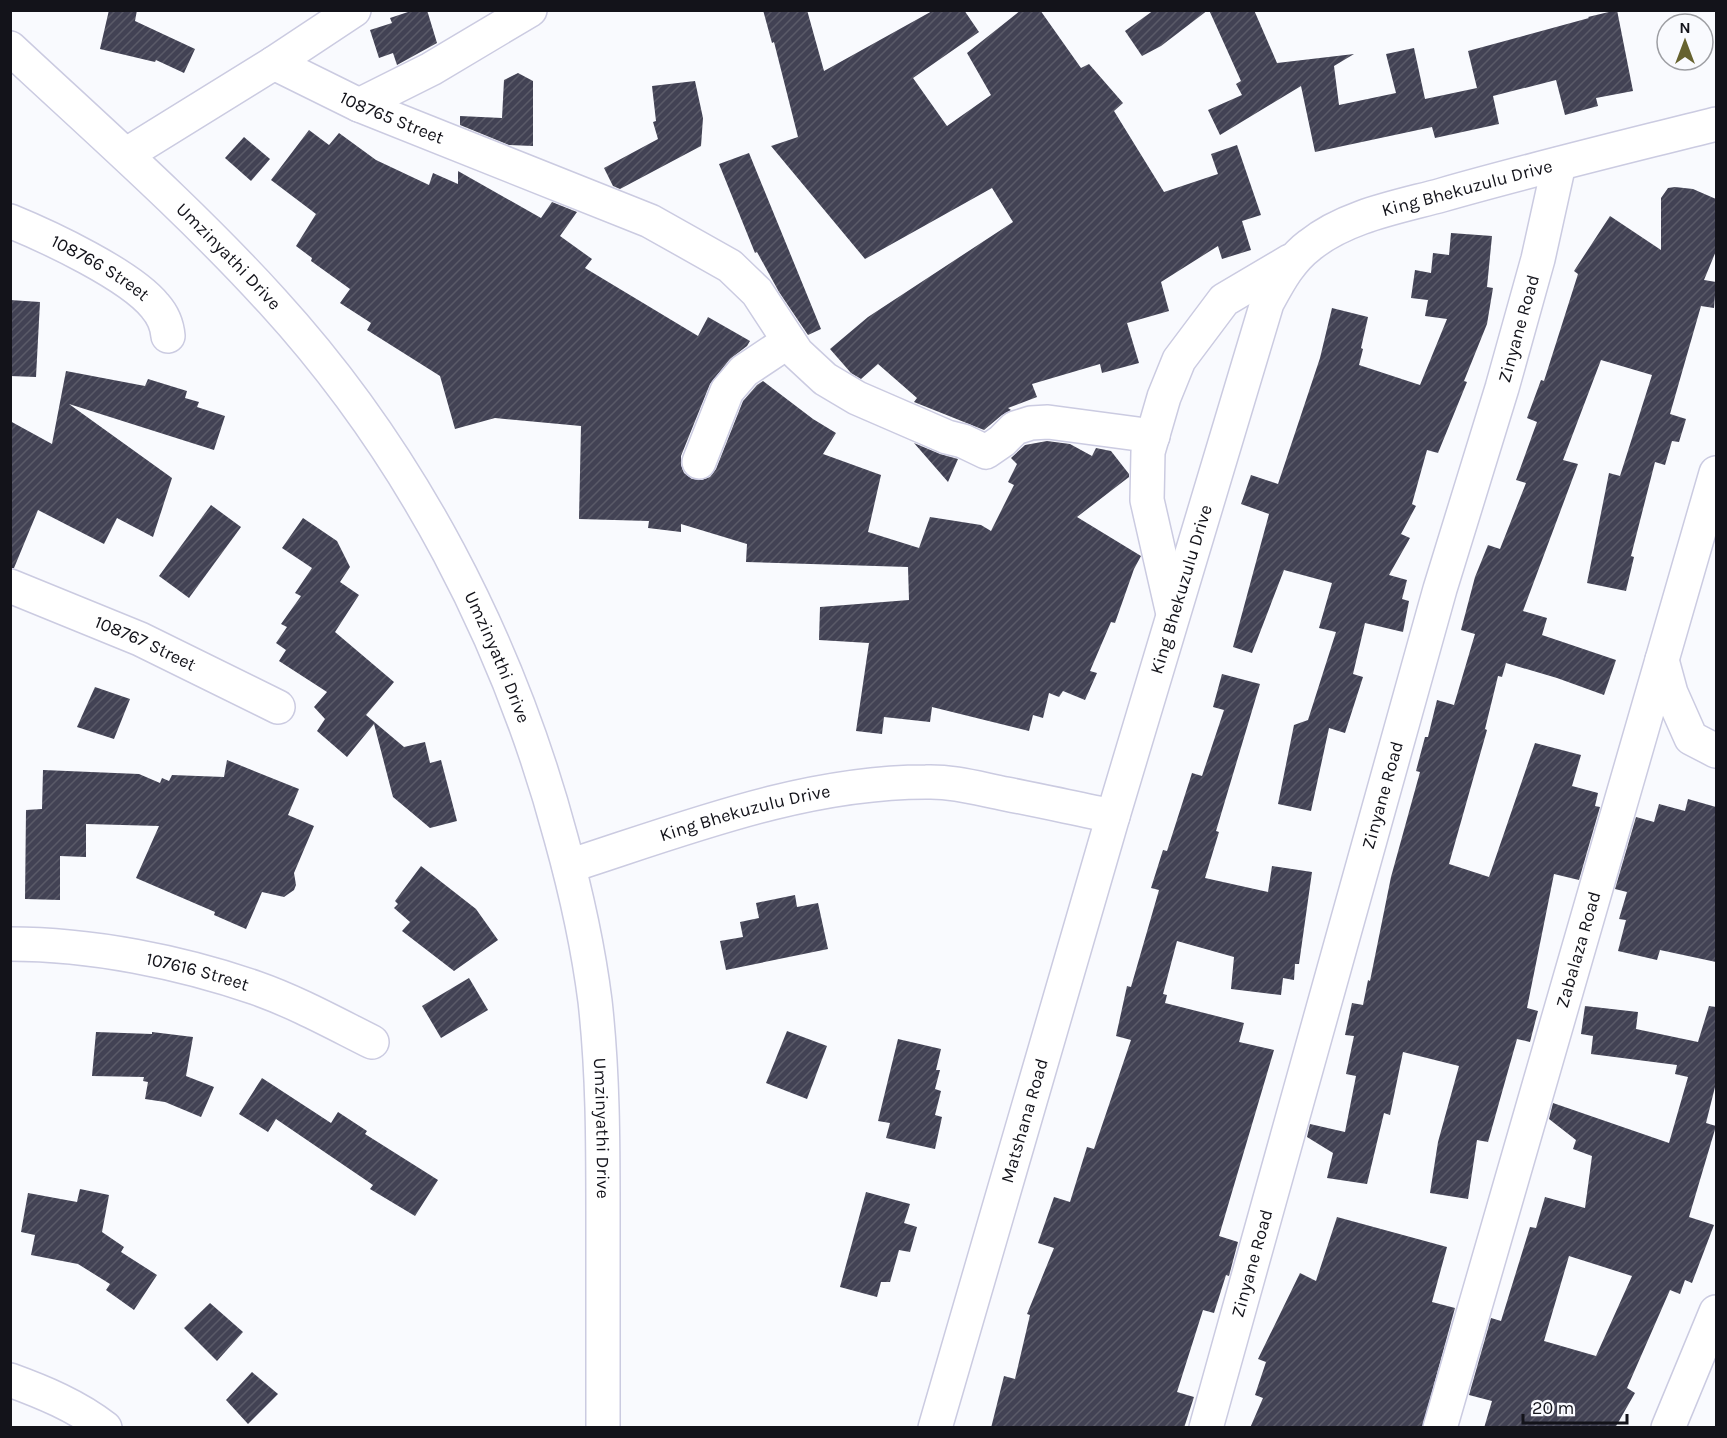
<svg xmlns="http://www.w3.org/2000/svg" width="1727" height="1438" viewBox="0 0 1727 1438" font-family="Karla,sans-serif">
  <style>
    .building { fill: url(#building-hatch); fill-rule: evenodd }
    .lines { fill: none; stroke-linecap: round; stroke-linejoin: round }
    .minor-casing { stroke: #cbcbe1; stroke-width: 36 }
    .minor { stroke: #fff; stroke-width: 33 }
    .labels { text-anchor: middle; stroke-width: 6; stroke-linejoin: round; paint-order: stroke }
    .street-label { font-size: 18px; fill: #13131a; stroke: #f9fafe }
  </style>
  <defs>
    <pattern id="building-hatch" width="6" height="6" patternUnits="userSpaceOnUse" patternTransform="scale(1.5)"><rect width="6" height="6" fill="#424254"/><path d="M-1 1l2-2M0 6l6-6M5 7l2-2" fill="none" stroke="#5a5a68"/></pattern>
  </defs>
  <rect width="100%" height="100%" fill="#f9fafe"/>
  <!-- building -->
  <g class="building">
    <polygon points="109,10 137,10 135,21 195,49 184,73 156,60 155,62 100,49"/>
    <polygon points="414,10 427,10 437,43 397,65 393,53 379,58 370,30 392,23 390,18"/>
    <polygon points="763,10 807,10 824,71 934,10 964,10 979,32 913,78 947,126 991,95 967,53 1021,10 1040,10 1081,68 1089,64 1123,103 1114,111 1164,192 1218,174 1211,154 1237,145 1261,215 1242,221 1251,250 1222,259 1218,246 1161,282 1169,311 1127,323 1139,363 1102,373 1100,364 1032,384 1037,397 1008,408 1011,410 1002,415 984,430 914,402 917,398 878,364 861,379 851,373 830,349 868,317 1013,222 992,188 865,259 771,146 798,137 774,42 772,43"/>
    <polygon points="1154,10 1208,10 1161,46 1142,56 1125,31"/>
    <polygon points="1209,10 1254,10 1277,63 1354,54 1334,66 1339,105 1396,93 1386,54 1414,48 1425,99 1477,88 1468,51 1589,18 1588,17 1617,10 1633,91 1596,98 1598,106 1565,115 1556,80 1493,96 1499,124 1435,138 1432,127 1315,152 1301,86 1220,135 1208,110 1242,95 1236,84 1241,81"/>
    <polygon points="518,73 533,81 533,146 509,145 460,125 460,116 502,118 504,80"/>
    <polygon points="695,81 703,118 701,146 620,189 613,186 604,168 658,139 653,122 656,121 652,86"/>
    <polygon points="309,130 329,145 339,133 376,160 429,185 433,173 458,184 458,171 541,218 552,202 577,212 560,236 592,259 585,268 698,336 708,317 750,341 747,346 730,359 710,384 681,456 681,465 684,473 692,479 702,480 710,477 716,469 743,401 757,385 763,381 813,419 836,433 823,454 881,475 868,532 919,548 930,517 981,525 991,531 1014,485 1008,482 1017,464 1011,458 1025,445 1047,441 1070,444 1092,456 1096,448 1111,451 1129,474 1129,477 1077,517 1141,556 1134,569 1115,623 1111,622 1090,671 1097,673 1085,700 1063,691 1059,697 1049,693 1043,718 1033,715 1029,731 932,707 930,722 884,717 882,734 856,731 869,643 819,640 820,607 909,600 908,567 746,562 747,544 681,524 681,532 648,528 649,521 579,519 581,426 495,418 455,429 440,376 367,330 371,323 340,303 350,289 311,261 312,258 296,246 316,214 271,180"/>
    <polygon points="244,137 270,159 251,181 225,158"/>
    <polygon points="749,153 821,329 808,335 779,292 757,252 755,253 719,164"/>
    <polygon points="1675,187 1693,189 1716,199 1716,251 1704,280 1716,282 1714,308 1701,306 1670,414 1686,419 1679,442 1672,441 1665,465 1655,462 1631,556 1634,557 1626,591 1587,583 1609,473 1620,476 1652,375 1601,360 1563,460 1578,464 1523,611 1547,618 1542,635 1616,660 1604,695 1557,678 1506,663 1502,677 1498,676 1485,729 1487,730 1449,864 1489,877 1535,743 1581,755 1572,786 1598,793 1595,806 1600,807 1579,880 1554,874 1527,1008 1538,1011 1530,1042 1517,1039 1488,1142 1477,1140 1468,1199 1430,1193 1438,1142 1459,1066 1403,1052 1390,1115 1384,1113 1367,1184 1327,1178 1333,1153 1307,1137 1310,1124 1345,1132 1356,1076 1346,1074 1354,1036 1345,1035 1352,1003 1363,1005 1368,980 1370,981 1391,877 1420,772 1416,771 1425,737 1428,737 1437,700 1454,705 1475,634 1461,630 1475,577 1488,545 1500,549 1526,483 1516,480 1537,422 1527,418 1541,380 1544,381 1578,274 1574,271 1610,216 1661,250 1661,198 1668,188"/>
    <polygon points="1451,233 1492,236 1487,287 1493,288 1487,324 1464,381 1467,382 1438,453 1427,450 1412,504 1416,506 1401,534 1410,538 1389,575 1407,580 1402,599 1409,601 1403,632 1365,623 1353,674 1363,677 1345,733 1329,728 1311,811 1278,804 1294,725 1308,720 1336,632 1319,628 1332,583 1284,570 1252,653 1233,647 1269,514 1241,504 1251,475 1278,484 1320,358 1332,308 1368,317 1361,348 1363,349 1359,365 1420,385 1447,319 1425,316 1428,300 1411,298 1415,270 1431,273 1433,253 1449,255"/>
    <polygon points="10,300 40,302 36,377 10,376"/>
    <polygon points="66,371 145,386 148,379 187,391 185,398 199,402 197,407 225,416 214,450 69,404 172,478 153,537 117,518 104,544 38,510 14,568 10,568 10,421 52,444"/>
    <polygon points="914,443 940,454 958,459 948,482"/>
    <polygon points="211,505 241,527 189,598 159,576"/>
    <polygon points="303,518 337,541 350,567 340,582 359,595 335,632 394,682 366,715 404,747 425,742 430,763 441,760 457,821 430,828 393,797 374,724 347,757 317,731 325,719 314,707 327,692 279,661 286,650 276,643 287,627 281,624 301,596 295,593 312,568 282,548"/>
    <polygon points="1222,674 1260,684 1216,831 1219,832 1205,878 1268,892 1272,866 1312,872 1299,964 1295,964 1294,980 1283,978 1281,995 1231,989 1234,957 1177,941 1163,994 1167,995 1165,1003 1244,1023 1239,1042 1274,1050 1219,1236 1238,1242 1229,1276 1226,1275 1214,1313 1203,1310 1177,1392 1194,1397 1184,1428 991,1428 1004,1376 1015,1379 1030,1315 1027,1314 1054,1248 1038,1243 1054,1197 1070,1202 1087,1147 1094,1149 1131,1040 1116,1036 1127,986 1131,987 1159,890 1151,888 1163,850 1167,851 1192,773 1202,776 1224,710 1213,707"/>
    <polygon points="95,687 130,699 114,739 77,727"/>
    <polygon points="227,760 299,789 288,815 314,826 294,873 296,885 294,890 284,897 262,892 246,929 214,915 215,912 136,878 159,826 86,824 86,857 60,856 60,900 25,899 26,810 42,809 43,770 139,774 160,783 162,778 169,781 172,775 224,777"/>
    <polygon points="1688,799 1716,807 1716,962 1660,950 1657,960 1618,951 1626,920 1619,919 1627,892 1615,889 1636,817 1654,822 1659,804 1685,811"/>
    <polygon points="421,866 476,909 498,940 454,971 402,931 410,922 394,908 398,904 395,901"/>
    <polygon points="795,895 797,907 818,903 828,949 726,970 720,941 743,937 740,922 759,918 756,903"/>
    <polygon points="469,978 488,1010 441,1038 422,1006"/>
    <path d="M1585,1006l53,6 -2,17 62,13 11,-36 7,1v76l-10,40 10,3 -27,91 25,8 -22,58 -7,-3 -5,14 -10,-4 -43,98 8,5 -20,35h-131l8,-27 -23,-6 22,-77 10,3 29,-94 6,1 9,-31 40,11 7,-52 -19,-7 3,-9 -27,-21 4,-16 116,40 19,-66 -13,-3 2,-9 -86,-11 2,-18 -12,-2zM1569,1256l63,20 -36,80 -52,-15z"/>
    <polygon points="787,1031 827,1046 807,1099 766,1083"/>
    <polygon points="96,1032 152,1034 152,1032 193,1037 186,1076 214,1087 201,1117 165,1102 145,1099 148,1082 143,1081 144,1077 92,1076"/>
    <polygon points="898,1039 941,1049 936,1070 940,1070 935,1089 941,1091 935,1115 942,1117 935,1149 886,1138 890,1123 878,1121"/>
    <polygon points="262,1078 331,1123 338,1112 367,1131 365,1134 438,1180 415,1216 370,1189 373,1185 276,1119 268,1132 239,1114"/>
    <polygon points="80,1189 109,1195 102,1232 124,1247 121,1252 157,1275 134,1310 106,1290 110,1284 78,1264 31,1255 35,1235 21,1232 28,1193 77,1202"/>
    <polygon points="866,1192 910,1204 904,1223 917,1227 910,1252 899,1250 890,1282 881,1282 877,1297 840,1287"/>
    <polygon points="1337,1217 1447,1247 1432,1302 1455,1308 1422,1428 1250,1428 1263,1398 1255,1395 1266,1362 1258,1359 1300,1273 1316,1281"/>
    <polygon points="210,1303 243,1332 217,1361 184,1328"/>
    <polygon points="252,1372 278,1394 248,1424 226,1400"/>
  </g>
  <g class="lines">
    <defs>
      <g id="minor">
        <path id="s1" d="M10,48c89,83 180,163 262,253 139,152 236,339 289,537 15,54 27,108 34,163 8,71 8,142 8,213 0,71 0,142 0,214"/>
        <polyline points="274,63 354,10"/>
        <polyline points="359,105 431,69 530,10"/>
        <path id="s2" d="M127,154l147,-91 85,42 291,116 80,45 27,26 40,61 28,26 32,19 90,39 16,4 23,11 16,-11 13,-13 16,-5 17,-1 105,14"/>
        <path id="s3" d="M10,221c39,16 120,54 145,85 8,9 12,19 13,30"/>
        <polyline points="699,462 727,391 744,371 789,341"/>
        <path id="s4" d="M10,586l130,53 138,68"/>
        <polyline points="1173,614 1147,500 1148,452 1164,397 1179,360 1224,300 1290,261"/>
        <polyline points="1662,660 1671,693 1691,738 1716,751"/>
        <path id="s5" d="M569,866c115,-37 234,-84 357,-84 27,-1 54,7 80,12 36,7 72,15 107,22"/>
        <path id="s6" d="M10,944c81,0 171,18 246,44 40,14 78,35 116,54"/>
        <path d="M10,1380c33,12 67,26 95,48"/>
        <path id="s7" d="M935,1428l178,-612 154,-513c12,-22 23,-43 43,-58 36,-29 88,-38 132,-50 91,-26 183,-48 274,-71"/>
        <path id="s8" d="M1206,1428l234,-839 62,-201 36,-129 21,-95"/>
        <path id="s9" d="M1440,1428l276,-955"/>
        <polyline points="1668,1428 1716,1312"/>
      </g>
    </defs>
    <!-- minor casing -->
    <use href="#minor" class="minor-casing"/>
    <!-- minor -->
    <use href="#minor" class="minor"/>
  </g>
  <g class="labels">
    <!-- street labels -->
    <g class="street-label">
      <text dy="6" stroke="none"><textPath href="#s2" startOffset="303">108765 Street</textPath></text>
      <text dy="6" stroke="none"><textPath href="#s7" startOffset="1414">King Bhekuzulu Drive</textPath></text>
      <text dy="6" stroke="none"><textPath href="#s1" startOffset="302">Umzinyathi Drive</textPath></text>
      <text dy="6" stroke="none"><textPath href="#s3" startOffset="102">108766 Street</textPath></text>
      <text dy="6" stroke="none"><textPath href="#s8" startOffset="1143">Zinyane Road</textPath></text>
      <text dy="6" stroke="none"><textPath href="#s7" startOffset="874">King Bhekuzulu Drive</textPath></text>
      <text dy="6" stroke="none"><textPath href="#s4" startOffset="147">108767 Street</textPath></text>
      <text dy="6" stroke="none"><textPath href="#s1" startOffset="788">Umzinyathi Drive</textPath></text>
      <text dy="6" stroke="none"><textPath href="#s8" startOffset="657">Zinyane Road</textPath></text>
      <text dy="6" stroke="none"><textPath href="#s5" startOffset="184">King Bhekuzulu Drive</textPath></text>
      <text dy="6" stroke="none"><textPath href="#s9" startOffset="498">Zabalaza Road</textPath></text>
      <text dy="6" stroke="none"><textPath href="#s6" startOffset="190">107616 Street</textPath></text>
      <text dy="6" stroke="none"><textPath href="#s7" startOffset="320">Matshana Road</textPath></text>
      <text dy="6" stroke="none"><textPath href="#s1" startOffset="1274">Umzinyathi Drive</textPath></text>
      <text dy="6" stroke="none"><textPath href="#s8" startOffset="171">Zinyane Road</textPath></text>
    </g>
  </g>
  <!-- border -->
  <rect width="1727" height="1438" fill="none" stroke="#13131a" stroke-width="24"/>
  <!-- north arrow -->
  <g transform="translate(1685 42)"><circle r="28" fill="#f9fafe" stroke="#9d9ea3" stroke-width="1.5"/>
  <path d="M0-4.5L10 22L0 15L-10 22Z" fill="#66622f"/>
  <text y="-9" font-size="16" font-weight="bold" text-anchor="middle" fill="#13131a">N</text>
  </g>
  <!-- scale -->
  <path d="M1523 1414v9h104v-9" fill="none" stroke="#13131a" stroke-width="3"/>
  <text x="1532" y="1414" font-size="18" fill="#13131a" stroke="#f9fafe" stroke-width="4.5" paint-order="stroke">20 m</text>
</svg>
